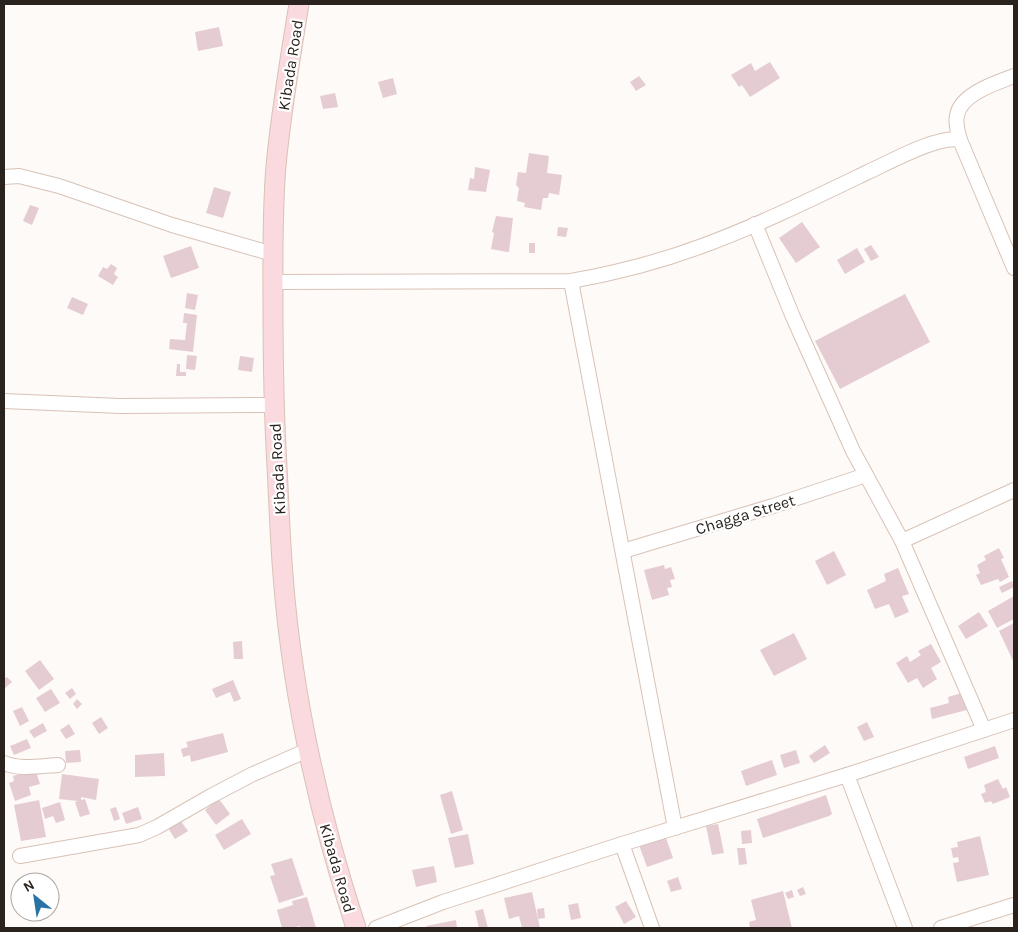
<svg xmlns="http://www.w3.org/2000/svg" width="1018" height="932" viewBox="0 0 1018 932" font-family="Karla,sans-serif">
  <style>
    .building { fill: #e5ccd3 }
    .lines { fill: none; stroke-linecap: round; stroke-linejoin: round }
    .minor-casing { stroke: #d8c2b6; stroke-width: 16 }
    .secondary-casing { stroke: #d8c2b6; stroke-width: 21 }
    .minor { stroke: #fff; stroke-width: 14 }
    .secondary { stroke: #fbdadf; stroke-width: 19 }
    .labels { text-anchor: middle; stroke-width: 4.5; stroke-linejoin: round; paint-order: stroke }
    .street-label { font-size: 16px; fill: #2a221d; stroke: #fff }
  </style>
  <rect width="100%" height="100%" fill="#fefaf7"/>
  <!-- building -->
  <g class="building">
    <polygon points="219,27 223,46 198,51 195,32"/>
    <polygon points="770,62 780,78 750,97 742,85 739,87 731,75 751,63 755,71"/>
    <polygon points="639,76 646,85 636,91 630,82"/>
    <polygon points="393,78 397,94 383,98 378,82"/>
    <polygon points="335,93 338,107 323,109 320,96"/>
    <polygon points="529,153 549,156 547,173 562,175 559,195 549,193 548,198 543,198 541,210 524,207 525,203 517,201 519,188 516,185 518,172 526,173"/>
    <polygon points="475,167 490,170 486,192 468,190 470,178 474,179"/>
    <polygon points="214,187 231,192 223,218 206,213"/>
    <polygon points="30,205 39,208 32,225 23,221"/>
    <polygon points="496,216 513,218 509,252 507,252 491,249 494,233 492,232"/>
    <polygon points="802,222 820,247 796,263 779,238"/>
    <polygon points="558,227 568,228 566,237 557,236"/>
    <rect x="529" y="243" width="6" height="10"/>
    <polygon points="871,245 879,257 871,261 864,249"/>
    <polygon points="191,246 199,268 171,278 163,256"/>
    <polygon points="857,248 865,262 845,274 837,260"/>
    <polygon points="111,264 117,268 114,274 118,277 113,285 98,276 103,267 107,269"/>
    <polygon points="187,293 198,295 195,310 185,308"/>
    <polygon points="905,294 930,342 840,389 815,341"/>
    <polygon points="72,297 88,304 83,315 67,308"/>
    <polygon points="184,313 197,315 193,352 169,349 170,339 185,340 187,323 183,323"/>
    <polygon points="187,355 197,356 195,370 186,369"/>
    <polygon points="240,356 254,358 252,372 238,370"/>
    <polygon points="177,364 180,364 180,372 186,372 186,376 176,376"/>
    <polygon points="999,548 1004,558 1001,559 1009,577 1000,582 998,579 981,585 976,575 980,573 977,565 986,560 984,556"/>
    <polygon points="834,551 846,575 827,585 815,561"/>
    <polygon points="664,565 665,569 671,567 675,579 670,580 672,587 667,588 669,595 652,600 644,570"/>
    <polygon points="898,568 909,594 902,596 909,612 895,618 889,604 875,609 867,590 886,581 884,574"/>
    <polygon points="1012,581 1014,587 1002,593 999,587"/>
    <polygon points="1014,596 1014,619 997,628 988,611"/>
    <polygon points="979,612 988,626 966,639 958,626"/>
    <polygon points="1014,623 1014,663 999,631"/>
    <polygon points="794,633 807,659 774,676 760,650"/>
    <polygon points="242,641 243,659 234,659 233,642"/>
    <polygon points="931,644 941,662 931,668 937,679 923,688 917,678 908,683 896,663 907,656 910,662 921,655 918,651"/>
    <polygon points="40,660 54,679 39,690 25,671"/>
    <polygon points="7,677 12,682 4,689 4,679"/>
    <polygon points="233,680 241,699 234,702 230,692 216,698 212,689"/>
    <polygon points="72,688 76,694 70,699 65,693"/>
    <polygon points="51,689 60,703 45,712 36,698"/>
    <polygon points="962,693 967,710 932,719 930,708 949,703 948,697"/>
    <polygon points="77,699 82,704 77,709 73,704"/>
    <polygon points="22,707 29,721 20,726 13,711"/>
    <polygon points="101,717 108,728 99,734 92,723"/>
    <polygon points="867,722 874,737 864,741 857,727"/>
    <polygon points="43,723 47,731 34,738 29,731"/>
    <polygon points="69,724 75,734 66,739 60,730"/>
    <polygon points="223,733 228,752 191,762 190,755 183,757 181,749 188,747 186,742"/>
    <polygon points="27,739 31,748 14,755 10,746"/>
    <polygon points="825,745 830,753 814,763 809,756"/>
    <polygon points="995,746 999,758 968,769 964,757"/>
    <polygon points="80,750 81,762 66,763 65,751"/>
    <polygon points="796,750 800,763 784,768 780,755"/>
    <polygon points="164,753 165,776 135,777 135,755"/>
    <polygon points="772,760 777,775 746,786 741,771"/>
    <polygon points="35,769 40,784 29,787 31,795 15,801 9,783 14,781 13,776"/>
    <polygon points="62,774 99,779 96,800 81,797 81,800 85,799 90,814 80,817 75,802 78,801 59,799"/>
    <polygon points="998,779 1003,789 1006,787 1010,797 993,804 991,801 985,803 981,794 986,792 984,785"/>
    <polygon points="452,791 463,830 451,834 440,795"/>
    <polygon points="826,795 832,814 829,816 763,838 757,819"/>
    <polygon points="219,799 230,814 216,825 205,810"/>
    <polygon points="39,800 46,837 21,841 14,805"/>
    <polygon points="60,802 65,820 56,823 53,816 45,819 42,808"/>
    <polygon points="116,807 120,819 114,821 110,809"/>
    <polygon points="138,807 142,819 126,824 122,813"/>
    <polygon points="242,819 251,834 224,850 215,835"/>
    <polygon points="180,820 188,831 175,839 168,828"/>
    <polygon points="718,824 724,853 712,855 706,826"/>
    <polygon points="751,830 752,843 742,844 741,831"/>
    <polygon points="468,834 474,864 455,868 448,838"/>
    <polygon points="665,835 673,858 647,867 639,845"/>
    <polygon points="980,836 989,875 957,882 953,863 959,862 958,857 953,858 951,848 958,847 957,842"/>
    <polygon points="737,848 745,848 747,864 739,865"/>
    <polygon points="292,858 304,895 279,903 270,876 275,875 271,864"/>
    <polygon points="434,866 437,882 416,887 412,870"/>
    <polygon points="678,877 682,889 671,892 667,881"/>
    <polygon points="803,887 806,894 800,896 797,890"/>
    <polygon points="792,890 794,897 788,899 785,893"/>
    <polygon points="783,891 792,928 750,928 749,922 756,920 751,900"/>
    <polygon points="532,892 540,928 522,928 519,916 509,919 504,898"/>
    <polygon points="307,897 316,928 301,928 300,926 291,928 282,928 277,910 293,905 292,901"/>
    <polygon points="626,901 636,917 624,924 615,907"/>
    <polygon points="578,903 581,918 571,920 568,905"/>
    <polygon points="544,908 545,918 538,919 537,909"/>
    <polygon points="483,909 488,928 479,928 475,911"/>
    <polygon points="456,920 457,928 427,928 426,926"/>
  </g>
  <g class="lines">
    <defs>
      <g id="minor">
        <path d="M960,140c-2,-8 -5,-16 -3,-24 3,-22 39,-33 57,-40"/>
        <polyline points="4,177 19,176 59,186 172,225 273,254"/>
        <polyline points="755,224 793,317 853,451 902,541 984,730"/>
        <polyline points="571,281 675,828"/>
        <path d="M273,282l298,-1c45,-8 88,-19 131,-35 57,-21 112,-48 166,-74 20,-9 72,-38 92,-32l54,128"/>
        <polyline points="4,401 120,406 273,405"/>
        <polyline points="902,541 1014,490"/>
        <polyline points="623,551 773,506 866,475"/>
        <path d="M4,763c16,7 36,3 54,2"/>
        <polyline points="847,775 905,928"/>
        <polyline points="622,844 652,928"/>
        <polyline points="20,856 139,835 157,827 211,796 251,775 308,750"/>
        <polyline points="376,928 443,902 622,844 847,775 1014,720"/>
        <polyline points="941,928 1014,905"/>
      </g>
      <path id="secondary" d="M299,4c-9,54 -18,108 -23,162 -4,47 -3,94 -3,141 0,54 1,107 4,160 2,36 3,72 6,108 9,120 36,239 73,353"/>
    </defs>
    <!-- minor casing -->
    <use href="#minor" class="minor-casing"/>
    <!-- secondary casing -->
    <use href="#secondary" class="secondary-casing"/>
    <!-- minor -->
    <use href="#minor" class="minor"/>
    <!-- secondary -->
    <use href="#secondary" class="secondary"/>
  </g>
  <g class="labels">
    <!-- street labels -->
    <g class="street-label">
      <text transform="translate(290 65) rotate(-81)" y="6">Kibada Road</text>
      <text transform="translate(277 469) rotate(-93)" y="6">Kibada Road</text>
      <text transform="translate(745 514) rotate(-17)" y="6">Chagga Street</text>
      <text transform="translate(338 868) rotate(74)" y="6">Kibada Road</text>
    </g>
  </g>
  <!-- border -->
  <rect width="1018" height="932" fill="none" stroke="#2a221d" stroke-width="10"/>
  <!-- north arrow -->
  <g transform="translate(35 897) rotate(330)"><circle r="24" fill="#ffffff" stroke="#aaa7a5"/>
  <path d="M0-4L9 19L0 12L-9 19Z" fill="#2973a7"/>
  <text y="-8" font-size="14" font-weight="bold" text-anchor="middle" fill="#2a221d">N</text>
  </g>
</svg>
